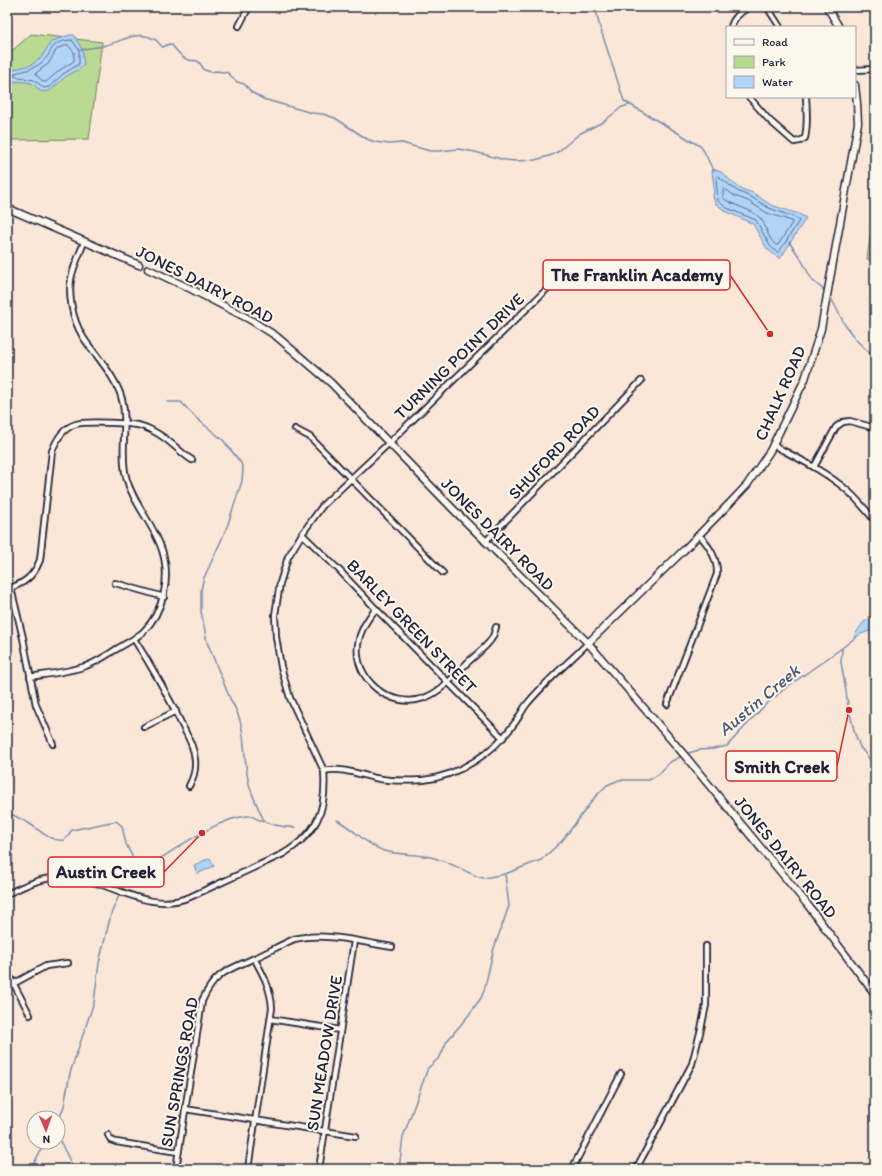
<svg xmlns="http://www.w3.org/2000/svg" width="882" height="1176" viewBox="0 0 882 1176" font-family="Itim,sans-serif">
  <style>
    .green { fill: #bad992; stroke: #6e7e66 }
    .water { fill: #afd4f8; stroke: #778dac }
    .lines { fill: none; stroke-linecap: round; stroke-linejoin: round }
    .shore { stroke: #5a6987; stroke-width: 1 }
    .stream { stroke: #778dac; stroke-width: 1.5 }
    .street-casing { stroke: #22223b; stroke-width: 8 }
    .secondary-casing { stroke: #22223b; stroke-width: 9 }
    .street { stroke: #fbf7ec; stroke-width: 4.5 }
    .secondary { stroke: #fbf7ec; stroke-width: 6 }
    .labels { text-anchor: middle; stroke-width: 4; stroke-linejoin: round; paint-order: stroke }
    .street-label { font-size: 17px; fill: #22223b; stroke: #fbf7ec }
    .water-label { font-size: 18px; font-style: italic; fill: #4c5774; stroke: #fbf7ec }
    .leader { fill: none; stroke: #d62828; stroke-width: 1.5 }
    .callout-dot { fill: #d62828; stroke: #fbf7ec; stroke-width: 1.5 }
    .callout { fill: #fbf7ec; stroke: #d62828; stroke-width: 1.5 }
    .callout-label { font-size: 18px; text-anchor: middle; font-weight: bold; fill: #22223b }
  </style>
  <rect width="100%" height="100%" fill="#fae7d8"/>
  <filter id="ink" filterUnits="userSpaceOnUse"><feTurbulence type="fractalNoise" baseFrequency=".025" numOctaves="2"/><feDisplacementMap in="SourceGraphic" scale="8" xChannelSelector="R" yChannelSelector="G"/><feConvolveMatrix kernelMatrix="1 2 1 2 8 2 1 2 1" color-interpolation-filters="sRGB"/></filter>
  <g filter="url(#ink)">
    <!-- green -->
    <g class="green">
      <polygon points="31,34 102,42 89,139 7,140 7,51 13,50"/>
      <polygon points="875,219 875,263 867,259 872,223"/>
    </g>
    <!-- water -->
    <g class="water">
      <polygon points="70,35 74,35 82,49 84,65 81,68 65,77 51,90 46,92 40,91 33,84 27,82 7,81 7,71 31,65 41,58 51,42 58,39"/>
      <polygon points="714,169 721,172 739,188 753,193 771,205 799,214 806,218 780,259 767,249 753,224 725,211 715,203 713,197 714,188 712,171"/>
      <polygon points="868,619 875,621 875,629 861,634 855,638 854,636 863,623"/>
      <polygon points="210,858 214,866 197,874 194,865"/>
    </g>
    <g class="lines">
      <!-- shore -->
      <g class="shore">
        <path d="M72,40l7,10v14l-16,10 -14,13 -5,1 -10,-8 -20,-4 1,-3c9,-2 18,-4 26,-10 14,-10 6,-22 31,-23z"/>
        <polygon points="68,45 74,52 74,61 60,70 46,82 44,82 36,75 36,73 48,64 57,49"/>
        <polygon points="718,176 737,191 751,197 769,208 799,219 799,221 779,252 777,252 770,246 756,220 727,208 718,201 716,178"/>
        <path d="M725,189l10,7 13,5 19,12 25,8v2l-14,22h-2c-9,-6 -9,-20 -16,-27 -8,-9 -27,-12 -37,-20v-8z"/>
      </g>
      <!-- stream -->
      <g class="stream">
        <path d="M595,7l4,17 25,77 76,45c7,7 8,17 14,25"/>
        <path d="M81,50c8,-3 17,-2 25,-5 17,-4 31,-15 48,-6 5,2 5,6 9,8l6,-3 3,1c2,3 11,13 14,14 9,5 10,-5 18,11l7,2 6,-1 11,2 9,9 7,2 4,4 3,4 12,7 49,14 11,1 12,4 32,21 8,3 14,2 13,-1 28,8h9l19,-2 17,3 30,8 11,1 19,-1 17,-5 7,-4 20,-17 24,-12 19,-15 7,-2"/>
        <polyline points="789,242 801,259 812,280 826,292"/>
        <polyline points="830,296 845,325 856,340 875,358"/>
        <path d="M167,402h14l15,16 27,22 18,23 2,6 -1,12 -14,43 -8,19 -17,37 -2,11v20l6,31 24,59c17,25 11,55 18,83 3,12 10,25 15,37"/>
        <polyline points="842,649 841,662 849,710 855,734 860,747 875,766"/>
        <polyline points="685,754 699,750 713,749 727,746 765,705 787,687 842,648 856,637"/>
        <path d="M7,812c8,4 16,8 23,12 11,7 20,18 34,16l8,-10 44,-9 6,5 4,18 6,12 2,8 6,4 9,-2c25,-16 73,-51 102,-50 3,1 5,3 9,4 12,4 22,8 35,7"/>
        <path d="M337,820c17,9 29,25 47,31 15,4 31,3 46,6 17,3 33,14 49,20l5,1 21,-4 36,-14 21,-19 33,-44 12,-12 12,-5h30l10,-6 11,-12 12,-6"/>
        <polyline points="58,1122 64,1106 70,1073 94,1002 99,963 111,914 119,895 121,877 126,867 134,864"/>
        <polyline points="58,1137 74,1169"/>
        <polyline points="31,1169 45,1142"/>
        <polyline points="399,1169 403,1137 428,1068 440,1057 447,1041 468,1016 481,998 484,991 494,948 509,906 505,874"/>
      </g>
      <defs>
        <g id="street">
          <polyline points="767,7 780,27"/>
          <polyline points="239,26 249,7"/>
          <path d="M731,27c2,-9 11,-16 18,-20"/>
          <polyline points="855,70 875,69"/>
          <path d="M749,97l20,23 25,22 6,-1 5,-3c3,-13 2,-27 1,-41"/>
          <polyline points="295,429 310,437 443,573"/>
          <path d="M773,445c26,14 52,26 75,46 10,9 18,19 27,30"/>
          <polyline points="814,467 836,427 843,422 850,421 875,428"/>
          <polyline points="302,534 339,570 376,609 503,738"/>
          <polyline points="485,542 641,381"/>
          <polyline points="115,583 164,597"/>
          <polyline points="11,588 23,638 36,705 53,744"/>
          <path d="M7,589c17,-5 27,-13 33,-29l12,-109c5,-12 11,-23 24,-27 9,-3 56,-1 65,2 5,1 10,4 14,6 14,7 24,20 37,28"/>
          <path d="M376,609c-9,10 -16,21 -18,35 -5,35 32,66 66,54 17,-6 29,-21 42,-34 7,-7 22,-18 26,-26 2,-3 3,-8 4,-11"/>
          <path d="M134,639c18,28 34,56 48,86 6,12 12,22 13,35 1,10 -1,17 -6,26"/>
          <path d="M30,677c19,-3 38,-5 56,-11 11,-4 20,-10 29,-16 10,-6 20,-11 28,-18 21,-21 28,-54 19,-82 -8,-26 -29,-46 -36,-73 -7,-27 4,-57 -6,-84 -6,-15 -16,-28 -26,-41 -4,-5 -9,-11 -12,-17 -9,-15 -14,-38 -11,-56 2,-12 9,-25 13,-37"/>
          <path d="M667,704l50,-130c1,-14 -8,-29 -18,-39"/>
          <polyline points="144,727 176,711"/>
          <path d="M324,771c17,-4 34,3 51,7 15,3 32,3 48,2 36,-4 70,-27 91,-56 5,-6 8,-14 13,-20 18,-22 41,-41 61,-61"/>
          <path d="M7,894c19,-9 37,-18 58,-17 45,1 79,38 125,20l93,-43c34,-21 44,-43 41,-83l-34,-73 -9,-31 -5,-30 -1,-22 5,-32 8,-26 14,-23 21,-29 66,-62 159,-155"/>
          <polyline points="7,971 30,1015"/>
          <polyline points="13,984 46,966 68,963"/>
          <polyline points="270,1019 340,1030"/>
          <polyline points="185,1109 356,1136"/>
          <polyline points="108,1135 111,1140 116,1142 178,1152"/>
          <path d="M176,1169l26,-168c13,-29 26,-31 53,-43 13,-6 26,-13 39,-19 32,-7 66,3 98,8"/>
          <path d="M248,1169l24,-161c-1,-19 -9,-34 -18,-50"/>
          <polyline points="319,1169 354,941"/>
          <polyline points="572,1169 621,1074"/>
          <polyline points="636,1169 692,1064 701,1029 706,1005 706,946"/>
        </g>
        <g id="secondary">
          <polyline points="827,7 839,27"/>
          <polyline points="7,208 139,265"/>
          <polyline points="148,269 191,289 249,319 276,336 331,383 454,510 588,643 686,757 807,904 875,994"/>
          <polyline points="588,643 684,550 729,504 747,485 770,451 805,379 821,329 858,123 857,103 855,85"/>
        </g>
      </defs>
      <!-- street casing -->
      <use href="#street" class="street-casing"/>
      <!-- secondary casing -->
      <use href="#secondary" class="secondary-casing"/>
      <!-- street -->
      <use href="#street" class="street"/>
      <!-- secondary -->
      <use href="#secondary" class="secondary"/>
    </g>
  </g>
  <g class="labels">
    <!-- street labels -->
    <g class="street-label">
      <text transform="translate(205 284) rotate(27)" y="6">JONES DAIRY ROAD</text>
      <text transform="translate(459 356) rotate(-44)" y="6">TURNING POINT DRIVE</text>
      <text transform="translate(780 393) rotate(-66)" y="6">CHALK ROAD</text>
      <text transform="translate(554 452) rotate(-46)" y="6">SHUFORD ROAD</text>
      <text transform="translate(498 534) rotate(45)" y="6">JONES DAIRY ROAD</text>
      <text transform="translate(412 626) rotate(46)" y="6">BARLEY GREEN STREET</text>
      <text transform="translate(786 857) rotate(51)" y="6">JONES DAIRY ROAD</text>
      <text transform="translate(324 1053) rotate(-81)" y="6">SUN MEADOW DRIVE</text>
      <text transform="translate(179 1072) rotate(-80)" y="6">SUN SPRINGS ROAD</text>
    </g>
    <!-- water labels -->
    <g class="water-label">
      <text transform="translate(759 700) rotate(-40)" y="6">Austin Creek</text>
    </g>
  </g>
  <!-- callouts -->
  <path class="leader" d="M770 334L730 275M849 710L837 766M202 833L164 872"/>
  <g class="callout-dot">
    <circle cx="770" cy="334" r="4"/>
    <circle cx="849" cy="710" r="4"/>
    <circle cx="202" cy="833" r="4"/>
  </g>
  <g class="callout">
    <rect x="543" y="260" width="187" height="30" rx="4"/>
    <rect x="726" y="751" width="111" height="30" rx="4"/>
    <rect x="48" y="857" width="116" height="30" rx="4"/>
  </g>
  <g class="callout-label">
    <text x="637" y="281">The Franklin Academy</text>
    <text x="782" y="773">Smith Creek</text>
    <text x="106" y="878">Austin Creek</text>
  </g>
  <!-- margin -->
  <rect width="882" height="1176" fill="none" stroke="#fbf7ec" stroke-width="24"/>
  <rect x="12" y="12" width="858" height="1152" fill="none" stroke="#22223b" stroke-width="1.5" filter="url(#ink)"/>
  <!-- legend -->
  <rect x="726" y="26" width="130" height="72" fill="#fbf7ec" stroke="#a4a2a5"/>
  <rect x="734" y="39" width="20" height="6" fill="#fbf7ec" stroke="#a4a2a5"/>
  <text x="762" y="46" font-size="12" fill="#22223b">Road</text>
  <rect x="734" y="56" width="20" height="12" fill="#bad992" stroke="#a4a2a5"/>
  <text x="762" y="66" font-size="12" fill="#22223b">Park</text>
  <rect x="734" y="76" width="20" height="12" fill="#afd4f8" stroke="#a4a2a5"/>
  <text x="762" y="86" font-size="12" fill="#22223b">Water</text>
  <!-- north arrow -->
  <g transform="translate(46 1130) rotate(178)"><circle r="19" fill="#fbf7ec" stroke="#a4a2a5"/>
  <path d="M0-3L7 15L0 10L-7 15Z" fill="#d1495b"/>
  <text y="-6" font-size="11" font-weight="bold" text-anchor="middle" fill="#22223b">N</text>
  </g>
</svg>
